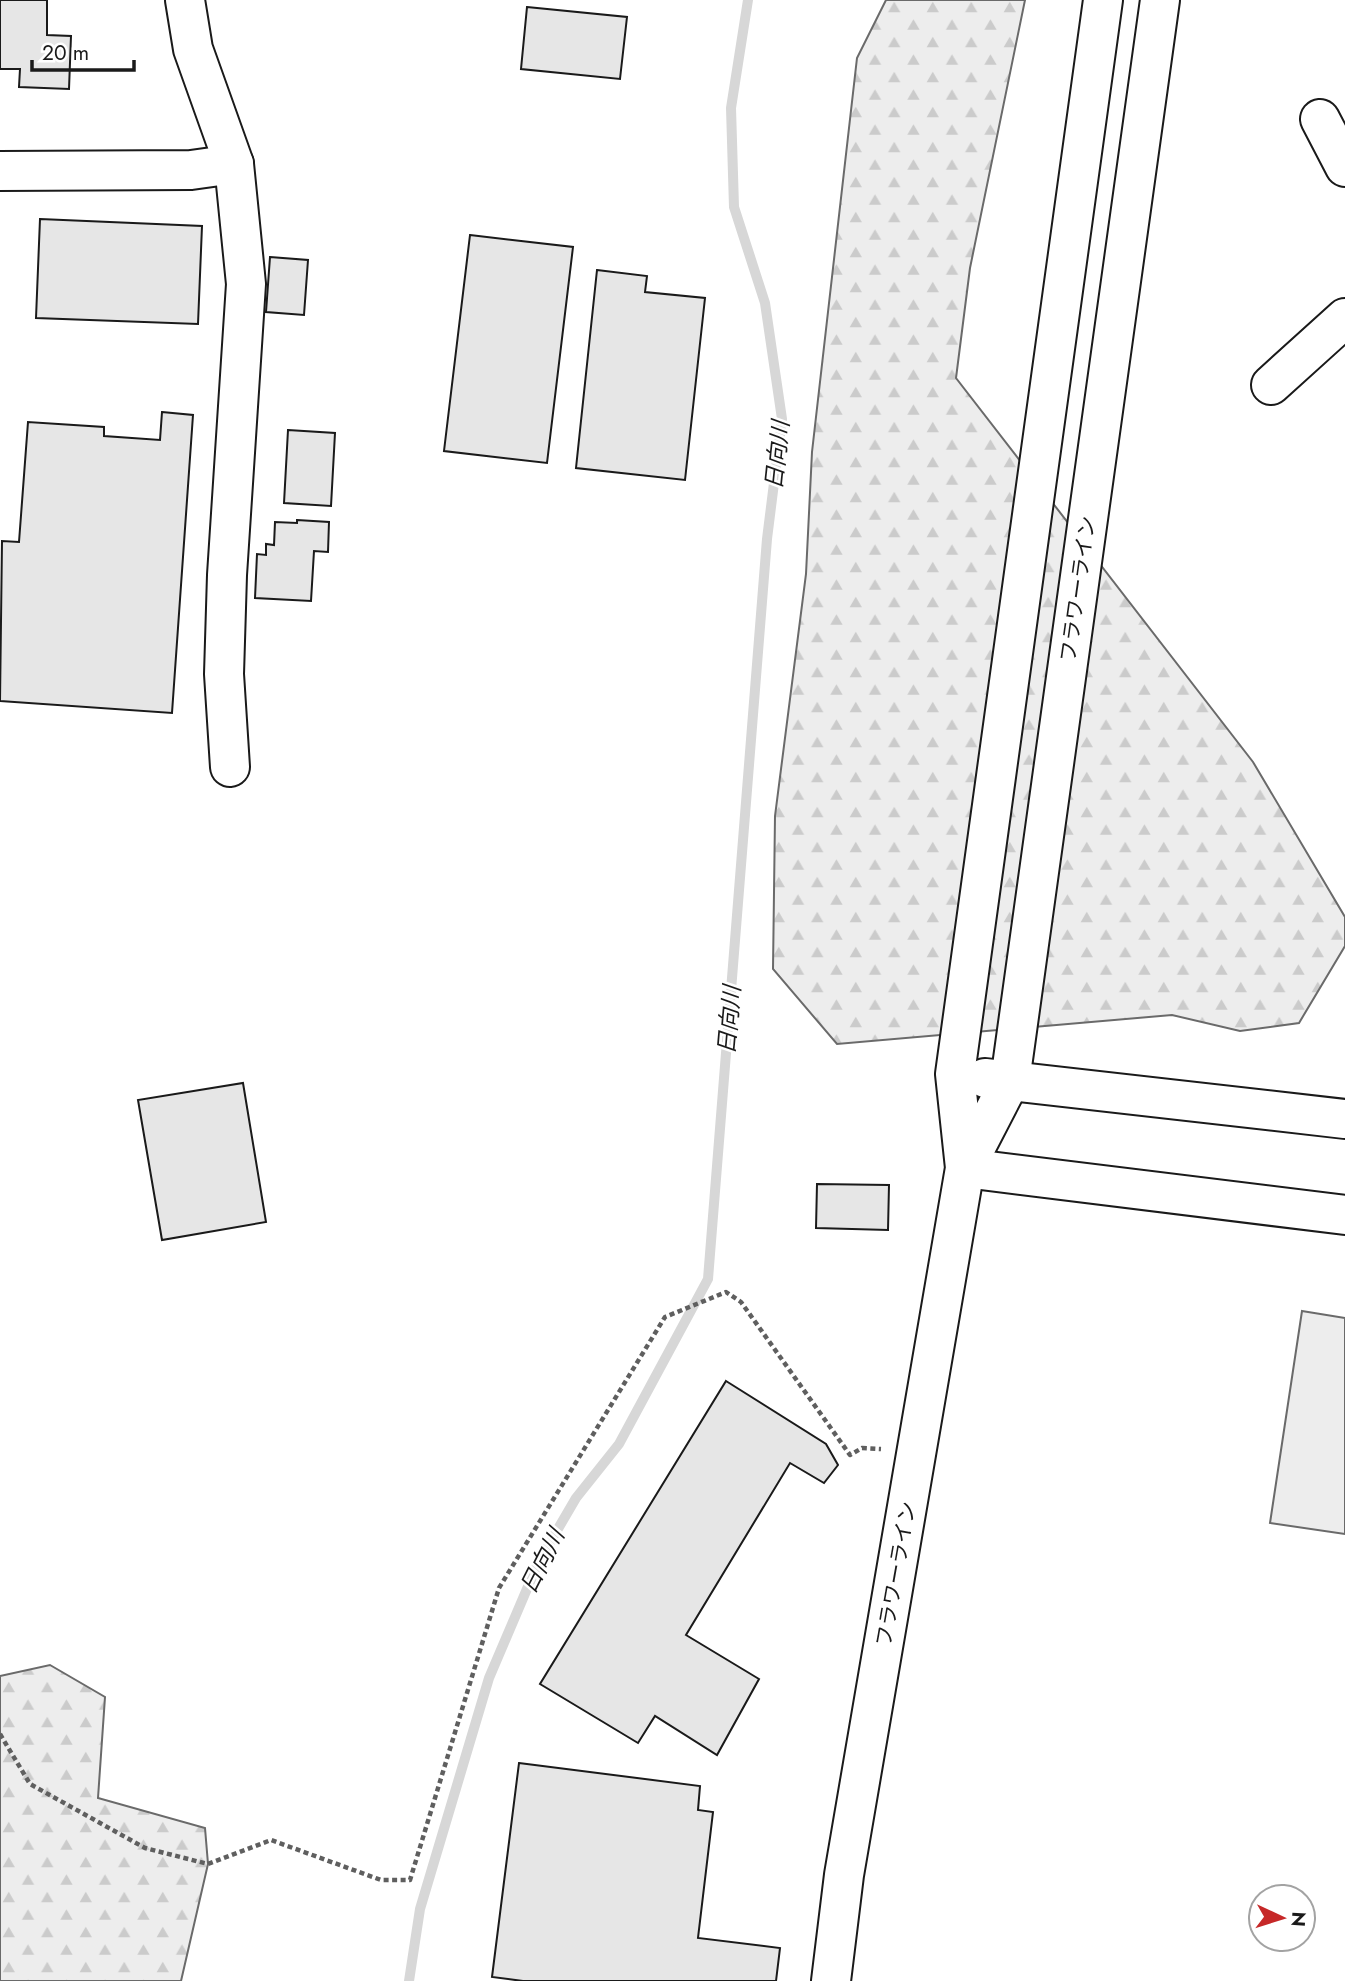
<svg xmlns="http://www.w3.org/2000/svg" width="1345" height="1981" viewBox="0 0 1345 1981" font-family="Jost,'Noto Sans JP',sans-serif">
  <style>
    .forest { fill: url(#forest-firs); stroke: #6a6a6a; stroke-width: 2 }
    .pitch { fill: #ededed; stroke: #6a6a6a; stroke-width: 2 }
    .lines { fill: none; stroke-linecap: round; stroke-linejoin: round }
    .stream { stroke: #d7d7d7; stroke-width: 10 }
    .building { fill: #e6e6e6; stroke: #1a1a1a; stroke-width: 2 }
    .minor-casing { stroke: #1a1a1a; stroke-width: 42 }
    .path { stroke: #5f5f5f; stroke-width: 4.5; stroke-dasharray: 5 3.5; stroke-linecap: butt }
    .minor { stroke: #fff; stroke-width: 38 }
    .labels { text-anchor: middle; stroke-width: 5; stroke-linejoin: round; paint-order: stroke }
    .street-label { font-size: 21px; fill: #1a1a1a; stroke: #fff }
    .water-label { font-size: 23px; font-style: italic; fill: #1a1a1a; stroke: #fff }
  </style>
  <defs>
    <pattern id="forest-firs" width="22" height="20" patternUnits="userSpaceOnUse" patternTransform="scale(1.75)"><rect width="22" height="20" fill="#ededed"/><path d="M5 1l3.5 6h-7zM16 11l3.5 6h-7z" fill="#cbcbcb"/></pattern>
  </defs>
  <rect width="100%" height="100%" fill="#fff"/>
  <!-- forest -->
  <g class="forest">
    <polygon points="886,0 1025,0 970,268 956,378 1253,762 1345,917 1345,946 1299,1023 1240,1031 1172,1015 837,1044 773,969 775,816 806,574 812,452 857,58"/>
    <polygon points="50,1665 105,1697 98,1798 205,1828 208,1864 181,1981 0,1981 0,1676"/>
  </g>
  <!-- pitch -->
  <polygon class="pitch" points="1302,1311 1345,1318 1345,1534 1270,1523"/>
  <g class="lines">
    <!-- stream -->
    <polyline class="stream" points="409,1981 420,1909 489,1678 538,1563 576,1498 619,1444 708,1279 767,539 782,419 765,303 734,207 731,108 748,0"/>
  </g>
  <!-- building -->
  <g class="building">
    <polygon points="0,0 47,0 47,35 71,36 69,89 19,87 20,69 0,69"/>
    <polygon points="527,7 627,17 620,79 521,69"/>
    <polygon points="40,219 202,226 198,324 36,318"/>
    <polygon points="470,235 573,247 547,463 444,451"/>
    <polygon points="270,257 308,260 304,315 266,312"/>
    <polygon points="597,270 647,276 645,292 705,298 685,480 576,468"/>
    <polygon points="162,412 193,415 172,713 0,701 2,541 19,542 28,422 104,427 104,436 160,440"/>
    <polygon points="288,430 335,433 331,506 284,503"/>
    <polygon points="297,520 329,522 328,552 314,551 311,601 255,598 257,554 266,555 266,544 274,545 275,522 297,523"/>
    <polygon points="243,1083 266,1222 162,1240 138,1100"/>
    <polygon points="817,1184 889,1185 888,1230 816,1228"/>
    <polygon points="726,1381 826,1444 838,1465 824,1483 790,1463 686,1635 759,1679 717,1755 655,1716 638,1743 540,1684"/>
    <polygon points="519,1763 700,1786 698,1810 713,1812 698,1938 780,1948 776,1981 523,1981 492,1977"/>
  </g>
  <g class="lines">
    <defs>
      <g id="minor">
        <polyline points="185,0 193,49 234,164 246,284 227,575 224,674 230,767"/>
        <polyline points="1320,119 1345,167"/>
        <polyline points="0,171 191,170 234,164"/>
        <polyline points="1271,385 1345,318"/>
        <polyline points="985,1078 1345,1119"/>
        <polyline points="965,1168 1010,1081 1160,0"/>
        <polyline points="965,1168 1345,1215"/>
        <polyline points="831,1981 844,1875 965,1168 955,1074 1103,0"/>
      </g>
    </defs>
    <!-- minor casing -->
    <use href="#minor" class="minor-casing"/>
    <!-- path -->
    <polyline class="path" points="0,1734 30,1784 145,1848 208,1864 271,1840 381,1880 410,1880 499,1588 665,1317 726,1292 741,1302 850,1455 862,1448 881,1449"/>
    <!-- minor -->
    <use href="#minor" class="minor"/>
  </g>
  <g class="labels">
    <!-- street labels -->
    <g class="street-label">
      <text transform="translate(1078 589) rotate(-82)" y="7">フラワーライン</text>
      <text transform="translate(896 1574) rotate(-80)" y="7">フラワーライン</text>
    </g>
    <!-- water labels -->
    <g class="water-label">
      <text transform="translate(777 455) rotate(-84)" y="8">日向川</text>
      <text transform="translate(729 1020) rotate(-85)" y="8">日向川</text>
      <text transform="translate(542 1561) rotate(-63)" y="8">日向川</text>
    </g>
  </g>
  <!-- north arrow -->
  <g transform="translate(1282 1918) rotate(94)"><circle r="33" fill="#ffffff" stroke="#a3a3a3" stroke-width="2"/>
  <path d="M0-5L12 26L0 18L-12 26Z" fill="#c62828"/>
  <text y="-10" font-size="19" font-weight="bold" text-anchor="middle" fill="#1a1a1a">N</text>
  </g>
  <!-- scale -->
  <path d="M32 60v10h102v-10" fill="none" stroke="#1a1a1a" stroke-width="3.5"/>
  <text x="42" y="60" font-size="21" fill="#1a1a1a" stroke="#ffffff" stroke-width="5" paint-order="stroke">20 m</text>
</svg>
